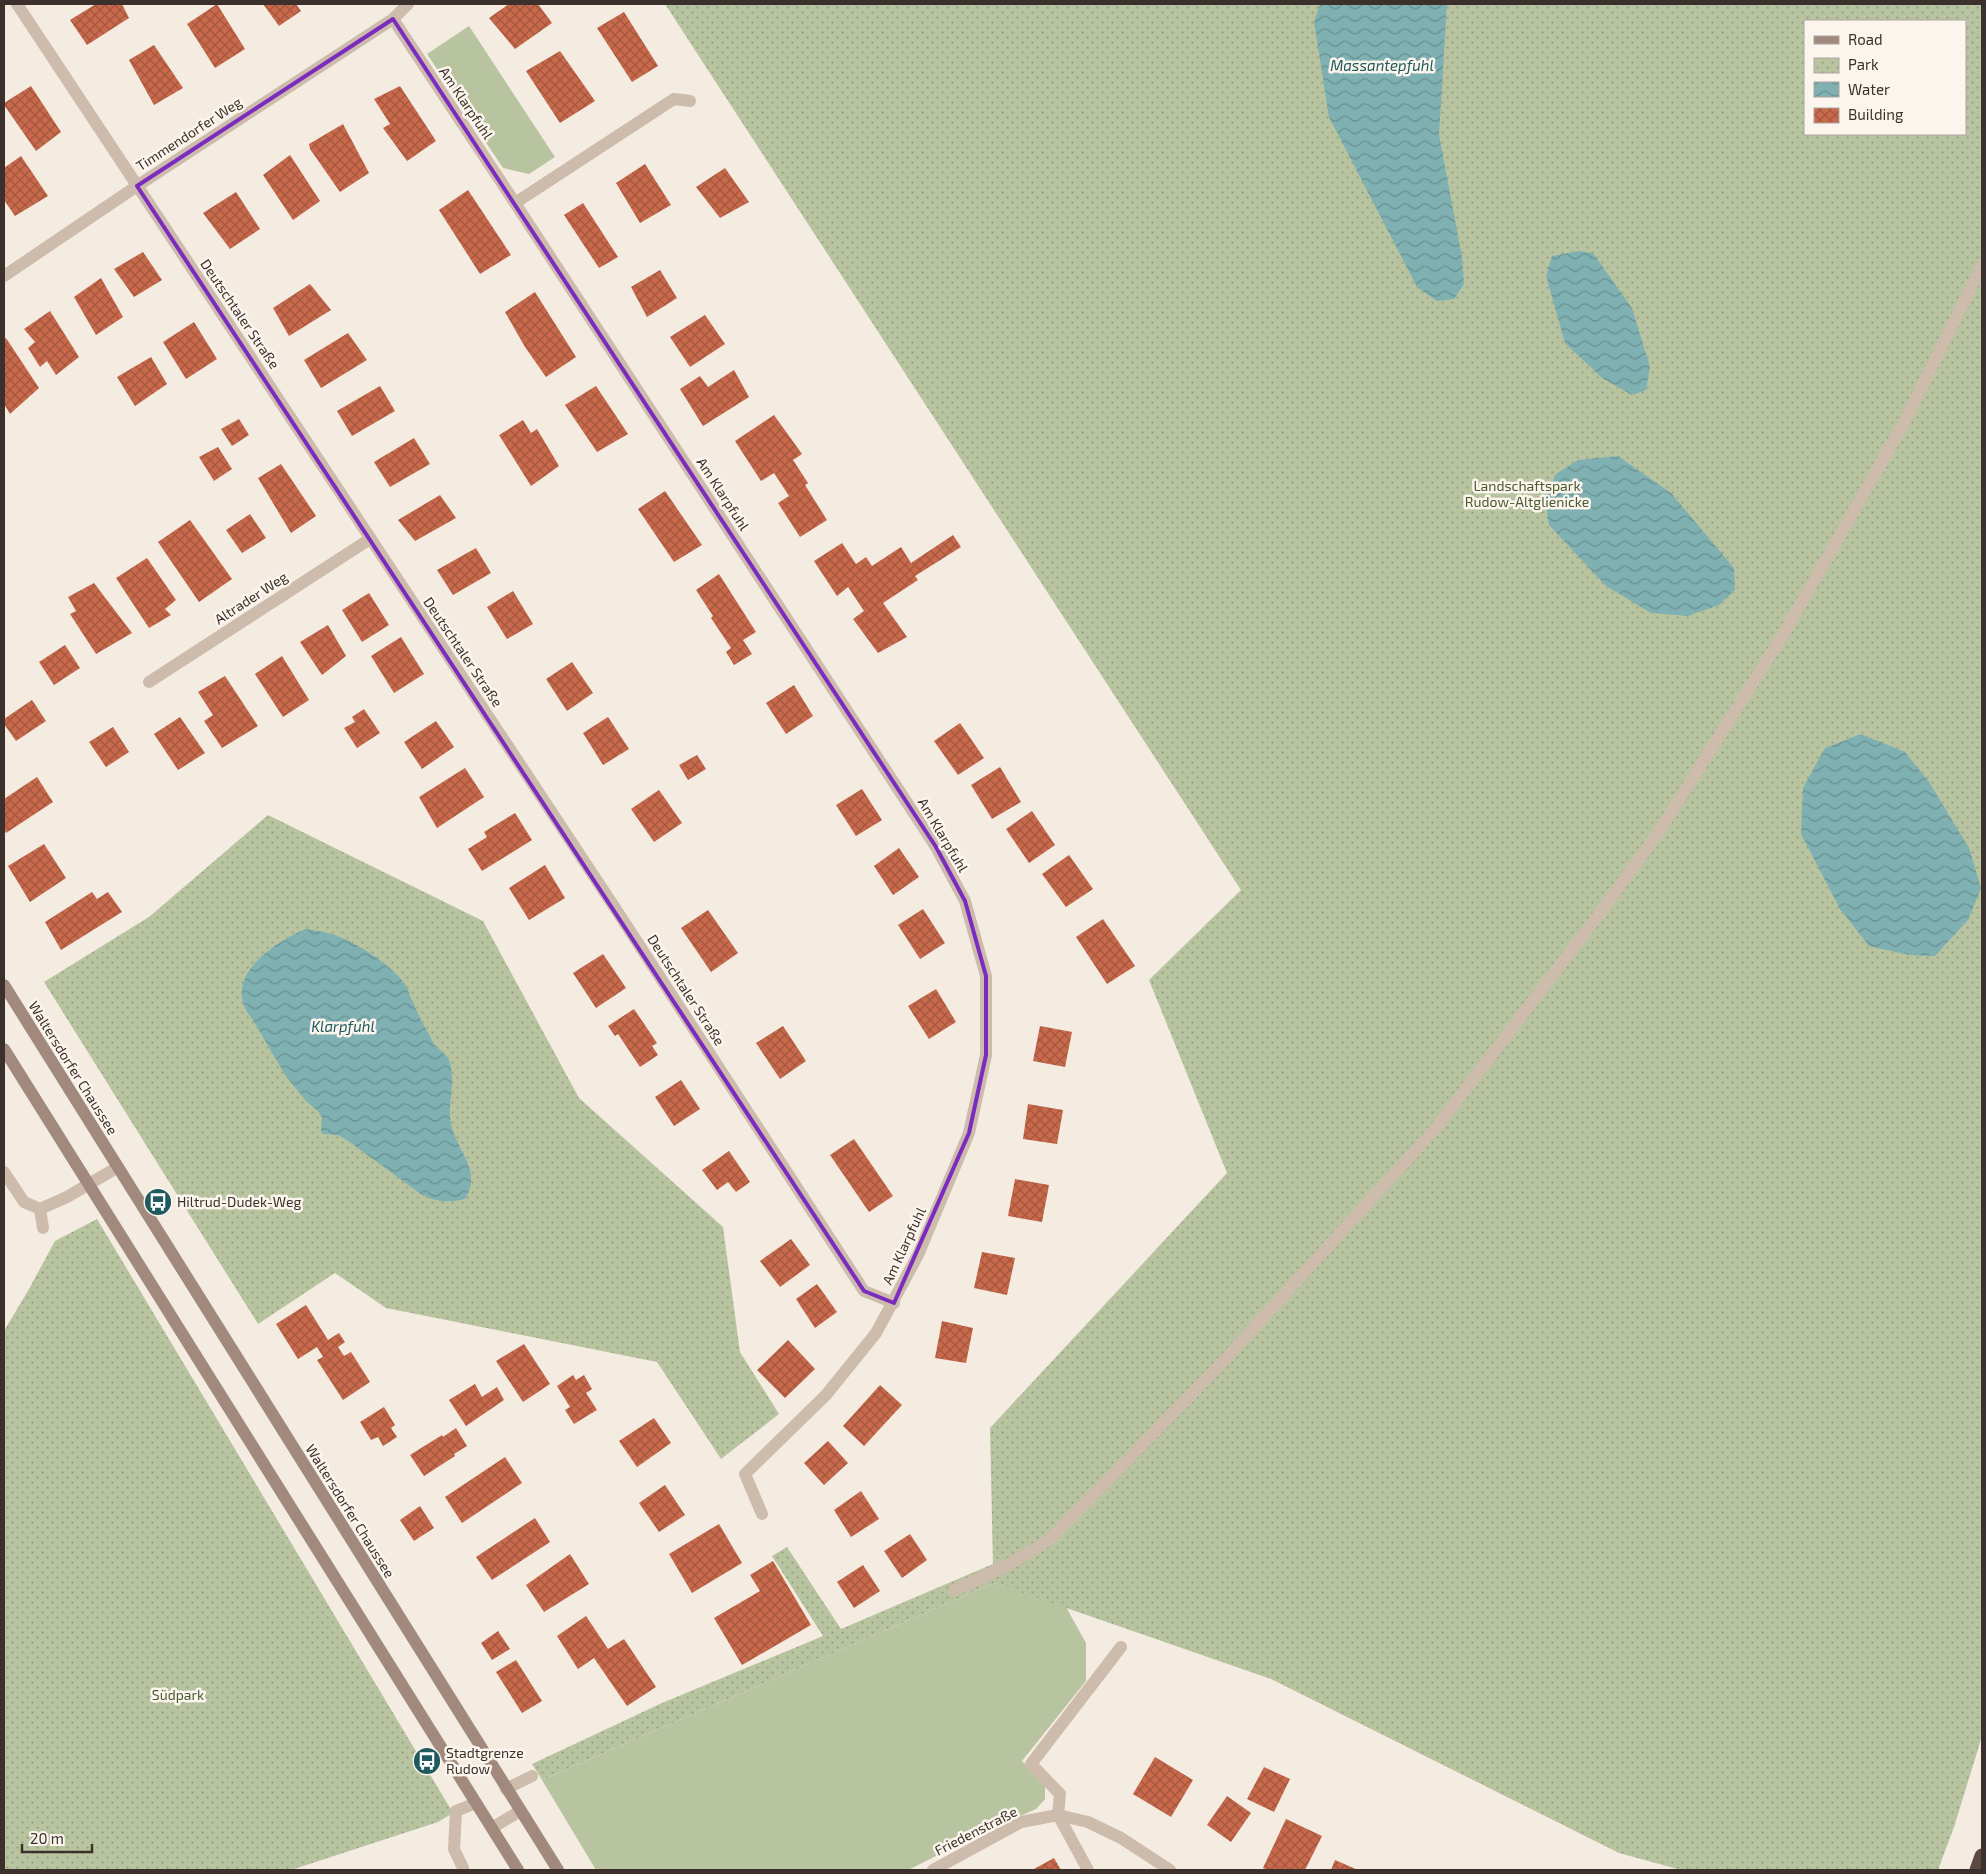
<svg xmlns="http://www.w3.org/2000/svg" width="1986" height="1874" viewBox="0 0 1986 1874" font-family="'Exo 2',sans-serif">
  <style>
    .green { fill: #b8c4a0 }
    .park { fill: url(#park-dots); fill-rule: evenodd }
    .water { fill: url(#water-waves) }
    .building { fill: url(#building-cross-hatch) }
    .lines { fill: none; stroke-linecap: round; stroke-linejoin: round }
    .service { stroke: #cdbbac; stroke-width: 12 }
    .pedestrian { stroke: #cdbbac; stroke-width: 12 }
    .minor { stroke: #cdbbac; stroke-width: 12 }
    .secondary { stroke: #a18a7d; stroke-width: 12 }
    .motorway { stroke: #5c4a42; stroke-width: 15 }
    .marked { fill: none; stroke: #7b2cbf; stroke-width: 4; stroke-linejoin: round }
    .labels { text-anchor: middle; stroke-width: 5; stroke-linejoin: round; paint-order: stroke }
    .street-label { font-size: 14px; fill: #3b302b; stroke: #fbf5ee }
    .park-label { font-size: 14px; fill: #4a5a2e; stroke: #fbf5ee }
    .poi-label { font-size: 14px; fill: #3b302b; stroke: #fbf5ee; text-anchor: start }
    .water-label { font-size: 15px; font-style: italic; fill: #1f5a5e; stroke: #fbf5ee }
  </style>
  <defs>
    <pattern id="park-dots" width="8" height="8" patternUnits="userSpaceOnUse" patternTransform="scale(1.25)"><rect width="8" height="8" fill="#b8c4a0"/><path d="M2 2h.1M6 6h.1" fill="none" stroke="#97a083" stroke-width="1.8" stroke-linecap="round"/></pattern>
    <pattern id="water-waves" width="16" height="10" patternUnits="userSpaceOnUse" patternTransform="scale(1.25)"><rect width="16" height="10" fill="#7fb0b2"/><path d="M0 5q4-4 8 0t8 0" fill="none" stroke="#699091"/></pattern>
    <pattern id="building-cross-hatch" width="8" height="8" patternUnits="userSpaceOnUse" patternTransform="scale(1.25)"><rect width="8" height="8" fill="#c8694b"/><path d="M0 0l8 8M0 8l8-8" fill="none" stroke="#a4573f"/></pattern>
  </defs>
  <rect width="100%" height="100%" fill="#f4ebe1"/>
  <!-- green -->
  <g class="green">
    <polygon points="469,26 555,157 529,174 503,168 427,54"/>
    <polygon points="994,1583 1066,1607 1086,1643 1086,1681 1022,1761 1045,1786 1045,1799 1036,1809 992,1828 908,1870 596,1870 542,1780"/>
  </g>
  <!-- park -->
  <g class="park">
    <path d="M665,4h1317v1732l-28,91 -16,43h-257l-62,-17 -348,-174 -277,-96 -452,197 -10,-16 130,-61 161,-67 -51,-80 15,-9 54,82 152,-65 -3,-136 237,-255 -78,-193 92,-90zM1805,21h160v113h-160z"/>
    <polygon points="268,815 483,921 579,1098 723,1227 740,1352 779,1414 721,1459 657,1362 386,1308 335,1273 258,1324 44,982 149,917"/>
    <polygon points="97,1219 453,1813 438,1822 291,1870 4,1870 4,1331 29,1289 55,1241"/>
  </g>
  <!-- water -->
  <g class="water">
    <polygon points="1320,4 1447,4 1439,135 1462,257 1464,284 1454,299 1437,301 1417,287 1329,117 1314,22"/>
    <polygon points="1578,251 1593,253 1632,308 1650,367 1646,390 1632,395 1602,378 1565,343 1546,276 1552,256"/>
    <polygon points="1618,456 1671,493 1734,568 1735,590 1719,605 1688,616 1651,613 1606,586 1549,525 1545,498 1556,474 1578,460"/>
    <polygon points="1861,734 1905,752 1929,782 1969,848 1981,888 1968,920 1935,956 1909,955 1869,946 1840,909 1801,834 1803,788 1825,748"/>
    <path d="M306,929c7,1 15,2 22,4 24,6 61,30 76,50 4,4 5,12 8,17 5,12 10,23 17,34 2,4 4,10 8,13 7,7 13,10 14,21 4,20 -5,40 1,60 7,25 30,44 13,71 -17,4 -27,3 -43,-4l-75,-55 -9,-5 -15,-1 -2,-3 1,-13 -3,-6 -13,-11 -21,-26 -32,-55c-35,-40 19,-77 53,-91z"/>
  </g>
  <!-- building -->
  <g class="building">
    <polygon points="96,4 122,4 129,18 87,45 70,20"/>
    <polygon points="217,4 245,49 215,68 187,24"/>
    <polygon points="263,4 296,4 301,11 279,26"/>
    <polygon points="509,4 538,4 552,23 515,49 489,18"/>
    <polygon points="624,12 658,66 632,82 597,28"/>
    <polygon points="154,45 183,88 154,105 129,60"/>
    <polygon points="560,51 595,101 560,123 526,71"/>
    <polygon points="31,86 61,132 36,151 4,105 4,103"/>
    <polygon points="400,86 436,141 407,161 383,128 390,124 374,99"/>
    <polygon points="343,124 369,173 340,192 310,149 309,144"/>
    <polygon points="290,155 320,201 293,220 263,175"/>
    <polygon points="21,156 48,196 15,216 4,200 4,168"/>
    <polygon points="645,164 671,205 640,223 616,183"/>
    <polygon points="725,168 749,202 720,218 696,187"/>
    <polygon points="468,190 511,255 480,274 439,210"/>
    <polygon points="236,192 260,229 230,249 203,213"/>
    <polygon points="583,203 618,257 599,268 564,215"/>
    <polygon points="143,252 162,280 134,297 114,269"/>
    <polygon points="660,270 677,298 647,317 631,287"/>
    <polygon points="101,278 123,317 96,335 74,297"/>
    <polygon points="310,284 331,310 289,336 273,308"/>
    <polygon points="535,292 576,357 546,377 525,347 505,312"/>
    <polygon points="50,311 79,357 56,375 47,361 40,367 28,348 35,342 24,329"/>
    <polygon points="705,315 725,344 690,367 670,337"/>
    <polygon points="194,322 217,359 186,379 163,342"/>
    <polygon points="348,333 367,360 321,388 304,360"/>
    <polygon points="6,338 39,388 10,414 4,404 4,339"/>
    <polygon points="151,357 167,384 135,406 117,377"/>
    <polygon points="734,370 749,397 703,426 680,389 700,376 708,387"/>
    <polygon points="380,386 395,411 352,436 337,411"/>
    <polygon points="596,386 628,434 597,452 565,405"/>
    <polygon points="774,415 802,454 793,460 808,483 805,485 827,520 800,537 778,503 789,496 774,473 761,481 735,441"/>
    <polygon points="239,419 249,435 232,446 221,429"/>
    <polygon points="523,420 531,433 537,429 559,466 531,486 499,435"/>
    <polygon points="414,438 430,464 390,487 374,462"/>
    <polygon points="218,447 232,469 214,481 199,457"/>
    <polygon points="281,464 316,516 291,533 258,478"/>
    <polygon points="665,491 702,545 674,562 638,509"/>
    <polygon points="440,495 456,518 415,541 398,520"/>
    <polygon points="250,514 266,538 242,553 226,530"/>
    <polygon points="190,520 232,579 199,602 158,542"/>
    <polygon points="953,535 961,547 915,576 918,580 883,603 907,637 878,653 853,619 864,611 848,587 837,596 814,561 842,543 856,564 866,557 872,566 901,547 911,563"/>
    <polygon points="476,548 491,573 453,595 437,570"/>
    <polygon points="147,558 176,600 165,609 171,615 149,628 116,578"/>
    <polygon points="719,574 756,632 743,640 752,654 734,665 726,652 731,648 711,618 713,616 696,590"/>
    <polygon points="94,583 132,633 96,654 70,614 76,611 68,597"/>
    <polygon points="513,591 533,624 507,639 487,607"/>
    <polygon points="369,593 389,625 362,642 342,610"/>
    <polygon points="328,625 346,656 322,675 300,642"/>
    <polygon points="401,637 424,674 394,693 371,656"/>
    <polygon points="65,645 80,668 54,685 39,662"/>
    <polygon points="282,656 309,700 283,717 255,674"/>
    <polygon points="572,662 593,693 567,711 546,679"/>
    <polygon points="225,676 258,726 222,748 204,721 213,715 198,692"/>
    <polygon points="794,685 813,716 786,734 766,703"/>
    <polygon points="32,700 46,721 16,741 4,724 4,719"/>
    <polygon points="364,709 380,733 357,748 344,728 355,722 352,717"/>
    <polygon points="180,717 205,753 178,770 154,734"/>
    <polygon points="608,717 629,749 603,765 583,733"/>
    <polygon points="436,721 454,747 422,769 404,742"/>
    <polygon points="960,723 984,758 958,775 934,741"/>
    <polygon points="113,727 129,752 106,767 89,742"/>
    <polygon points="697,755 706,769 688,780 679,765"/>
    <polygon points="1000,767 1021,802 992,819 971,785"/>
    <polygon points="465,768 484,797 437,828 419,797"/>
    <polygon points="37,777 53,802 6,833 4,829 4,799"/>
    <polygon points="862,789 882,820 856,836 836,805"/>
    <polygon points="659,790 682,823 654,842 631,809"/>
    <polygon points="1032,811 1055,845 1029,863 1006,829"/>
    <polygon points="515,813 532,840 482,871 468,849 487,837 484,832"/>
    <polygon points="44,844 66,878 30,902 8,866"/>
    <polygon points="899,848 919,877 893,895 874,866"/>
    <polygon points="1069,855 1093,889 1066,907 1042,874"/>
    <polygon points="545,865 565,898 529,920 509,888"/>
    <polygon points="92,892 97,899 108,892 122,912 61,950 45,922"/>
    <polygon points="923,909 945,943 920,959 898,925"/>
    <polygon points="708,910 738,953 711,972 681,928"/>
    <polygon points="1103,919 1135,966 1107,984 1076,937"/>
    <polygon points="603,954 626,988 596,1008 573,973"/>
    <polygon points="936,989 956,1022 929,1039 908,1006"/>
    <polygon points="634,1009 657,1043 652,1046 658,1055 640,1067 618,1034 615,1036 608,1026"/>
    <polygon points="783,1026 806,1061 780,1079 756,1043"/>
    <polygon points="1040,1026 1072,1032 1065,1067 1033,1061"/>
    <polygon points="681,1080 700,1109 674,1126 655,1097"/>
    <polygon points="1028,1104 1063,1110 1057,1144 1023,1139"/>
    <polygon points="854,1139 893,1196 869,1212 830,1155"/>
    <polygon points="729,1151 750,1182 736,1192 728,1182 717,1190 702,1170"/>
    <polygon points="1015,1179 1049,1185 1042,1222 1008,1216"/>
    <polygon points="791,1239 810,1265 780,1287 760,1261"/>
    <polygon points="982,1252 1015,1258 1007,1295 974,1288"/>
    <polygon points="817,1284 837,1312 815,1328 796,1299"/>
    <polygon points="306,1305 328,1340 339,1333 345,1342 338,1347 344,1356 351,1352 370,1382 343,1400 317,1360 323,1357 317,1347 298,1359 276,1324"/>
    <polygon points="942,1321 973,1328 966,1363 935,1358"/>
    <polygon points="788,1340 815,1369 785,1398 757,1370"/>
    <polygon points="524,1344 550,1384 523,1402 496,1361"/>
    <polygon points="573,1375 576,1380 584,1375 592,1389 586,1393 597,1410 574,1424 565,1410 570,1407 557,1386"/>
    <polygon points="475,1384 482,1397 497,1387 504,1400 466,1426 449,1400"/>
    <polygon points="880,1385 902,1405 864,1446 843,1426"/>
    <polygon points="384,1407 395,1425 391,1428 397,1437 383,1446 378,1437 371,1440 360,1422"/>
    <polygon points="654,1418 671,1443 637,1467 619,1441"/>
    <polygon points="456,1428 467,1446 454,1454 455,1456 424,1476 410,1455 442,1435 443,1437"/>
    <polygon points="828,1441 848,1463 824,1485 804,1463"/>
    <polygon points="505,1457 522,1483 462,1523 445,1497"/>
    <polygon points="665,1485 685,1515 659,1532 639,1503"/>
    <polygon points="861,1491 879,1519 851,1537 834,1510"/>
    <polygon points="420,1506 434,1528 414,1541 400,1520"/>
    <polygon points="535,1518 550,1542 492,1580 476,1557"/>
    <polygon points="719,1524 742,1563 692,1593 669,1554"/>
    <polygon points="910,1534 927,1560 902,1578 884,1551"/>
    <polygon points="570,1554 589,1584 544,1612 526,1585"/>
    <polygon points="773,1561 811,1625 742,1665 714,1618 760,1591 750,1575"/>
    <polygon points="863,1565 880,1591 854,1608 837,1582"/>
    <polygon points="586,1616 608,1649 624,1639 656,1687 627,1706 594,1658 578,1669 557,1636"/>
    <polygon points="498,1631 510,1649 492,1660 481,1643"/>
    <polygon points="516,1660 542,1701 522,1713 496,1672"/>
    <polygon points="1155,1757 1193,1780 1171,1817 1133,1794"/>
    <polygon points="1264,1767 1290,1779 1274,1812 1247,1799"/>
    <polygon points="1227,1796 1251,1813 1231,1842 1207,1825"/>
    <polygon points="1286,1819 1322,1836 1305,1870 1268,1870 1263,1868"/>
    <polygon points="1054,1858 1061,1870 1032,1870"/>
    <polygon points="1335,1860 1358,1870 1331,1870"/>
  </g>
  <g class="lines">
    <!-- service -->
    <g class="service">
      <polyline points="40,1209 43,1228"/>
      <polyline points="506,1789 532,1776"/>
      <polyline points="1058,1815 1060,1794 1031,1764 1121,1647"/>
      <polyline points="492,1828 520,1811"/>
      <polyline points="463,1868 454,1849 456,1811 476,1803"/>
    </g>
    <!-- pedestrian -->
    <path class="pedestrian" d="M954,1590c34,-14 68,-31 98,-53l168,-172 216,-237 167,-219 57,-79 123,-195 121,-212 78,-158"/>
    <!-- minor -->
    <g class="minor">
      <polyline points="17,4 617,911 864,1291 894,1303"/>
      <polyline points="393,19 515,203 936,847 965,901 986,976 986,1055 969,1133 918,1255 876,1333 826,1395 745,1474 762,1514"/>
      <polyline points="515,203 674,99 690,101"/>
      <polyline points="4,276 137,186 393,19 408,4"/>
      <polyline points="149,682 370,539"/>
      <polyline points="4,1172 24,1202 40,1209 67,1197 118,1167"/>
      <polyline points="1058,1815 1088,1870"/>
      <polyline points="933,1870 1021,1822 1058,1815 1088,1822 1121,1838 1170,1870"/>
    </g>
    <!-- secondary -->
    <g class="secondary">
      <polyline points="4,985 558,1870"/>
      <polyline points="4,1049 518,1870"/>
    </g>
    <!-- motorway -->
    <polyline class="motorway" points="1977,1870 1982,1856"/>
  </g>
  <!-- marked area -->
  <path class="marked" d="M393,19l543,828 29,54 21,75v79l-17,78 -75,170 -30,-12 -727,-1105z"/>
  <!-- icons -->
  <defs>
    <symbol id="bus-disc" viewBox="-11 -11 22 22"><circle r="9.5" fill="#1f5a5e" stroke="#fbf5ee"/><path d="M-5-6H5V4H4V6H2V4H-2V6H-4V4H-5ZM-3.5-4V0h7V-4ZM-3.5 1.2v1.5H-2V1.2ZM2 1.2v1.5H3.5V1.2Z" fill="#fff"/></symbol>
  </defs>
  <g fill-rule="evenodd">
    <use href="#bus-disc" x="142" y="1186" width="32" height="32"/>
    <use href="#bus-disc" x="411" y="1745" width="32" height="32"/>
  </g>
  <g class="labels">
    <!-- street labels -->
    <g class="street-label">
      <text transform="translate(466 103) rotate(56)" y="5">Am Klarpfuhl</text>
      <text transform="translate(189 134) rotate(-33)" y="5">Timmendorfer Weg</text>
      <text transform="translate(240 314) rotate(56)" y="5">Deutschtaler Straße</text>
      <text transform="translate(723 494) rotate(57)" y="5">Am Klarpfuhl</text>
      <text transform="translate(251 598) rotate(-33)" y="5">Altrader Weg</text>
      <text transform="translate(463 652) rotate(56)" y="5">Deutschtaler Straße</text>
      <text transform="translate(943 835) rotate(59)" y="5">Am Klarpfuhl</text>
      <text transform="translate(686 990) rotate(57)" y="5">Deutschtaler Straße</text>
      <text transform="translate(73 1068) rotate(58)" y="5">Waltersdorfer Chaussee</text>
      <text transform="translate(904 1246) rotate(-65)" y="5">Am Klarpfuhl</text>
      <text transform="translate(350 1511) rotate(58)" y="5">Waltersdorfer Chaussee</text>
      <text transform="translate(976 1831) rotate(-27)" y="5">Friedenstraße</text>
    </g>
    <!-- park labels -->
    <g class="park-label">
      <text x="1527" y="491">Landschaftspark<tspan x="1527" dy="16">Rudow-Altglienicke</tspan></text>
      <text x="178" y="1700">Südpark</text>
    </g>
    <!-- poi labels -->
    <g class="poi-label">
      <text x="177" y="1207">Hiltrud-Dudek-Weg</text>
      <text x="446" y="1758">Stadtgrenze<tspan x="446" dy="16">Rudow</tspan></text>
    </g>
    <!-- water labels -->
    <g class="water-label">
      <text x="1382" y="71">Massantepfuhl</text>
      <text x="343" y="1032">Klarpfuhl</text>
    </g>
  </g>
  <!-- border -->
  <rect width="1986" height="1874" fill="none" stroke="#3b302b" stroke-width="10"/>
  <!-- legend -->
  <rect x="1804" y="20" width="162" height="115" fill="#fbf5ee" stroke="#aea6a0"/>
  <rect x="1814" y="36" width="25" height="8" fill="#a18a7d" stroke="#aea6a0"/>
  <text x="1848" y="45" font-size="15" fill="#3b302b">Road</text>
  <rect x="1814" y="58" width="25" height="15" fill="url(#park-dots)" stroke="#aea6a0"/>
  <text x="1848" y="70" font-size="15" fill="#3b302b">Park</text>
  <rect x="1814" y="82" width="25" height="15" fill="url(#water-waves)" stroke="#aea6a0"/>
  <text x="1848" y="95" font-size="15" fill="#3b302b">Water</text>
  <rect x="1814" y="108" width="25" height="15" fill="url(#building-cross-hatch)" stroke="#aea6a0"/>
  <text x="1848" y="120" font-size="15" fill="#3b302b">Building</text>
  <!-- scale -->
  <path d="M22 1844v8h70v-8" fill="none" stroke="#3b302b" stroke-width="2.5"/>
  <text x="30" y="1844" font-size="15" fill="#3b302b" stroke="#fbf5ee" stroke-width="4" paint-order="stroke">20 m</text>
</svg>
